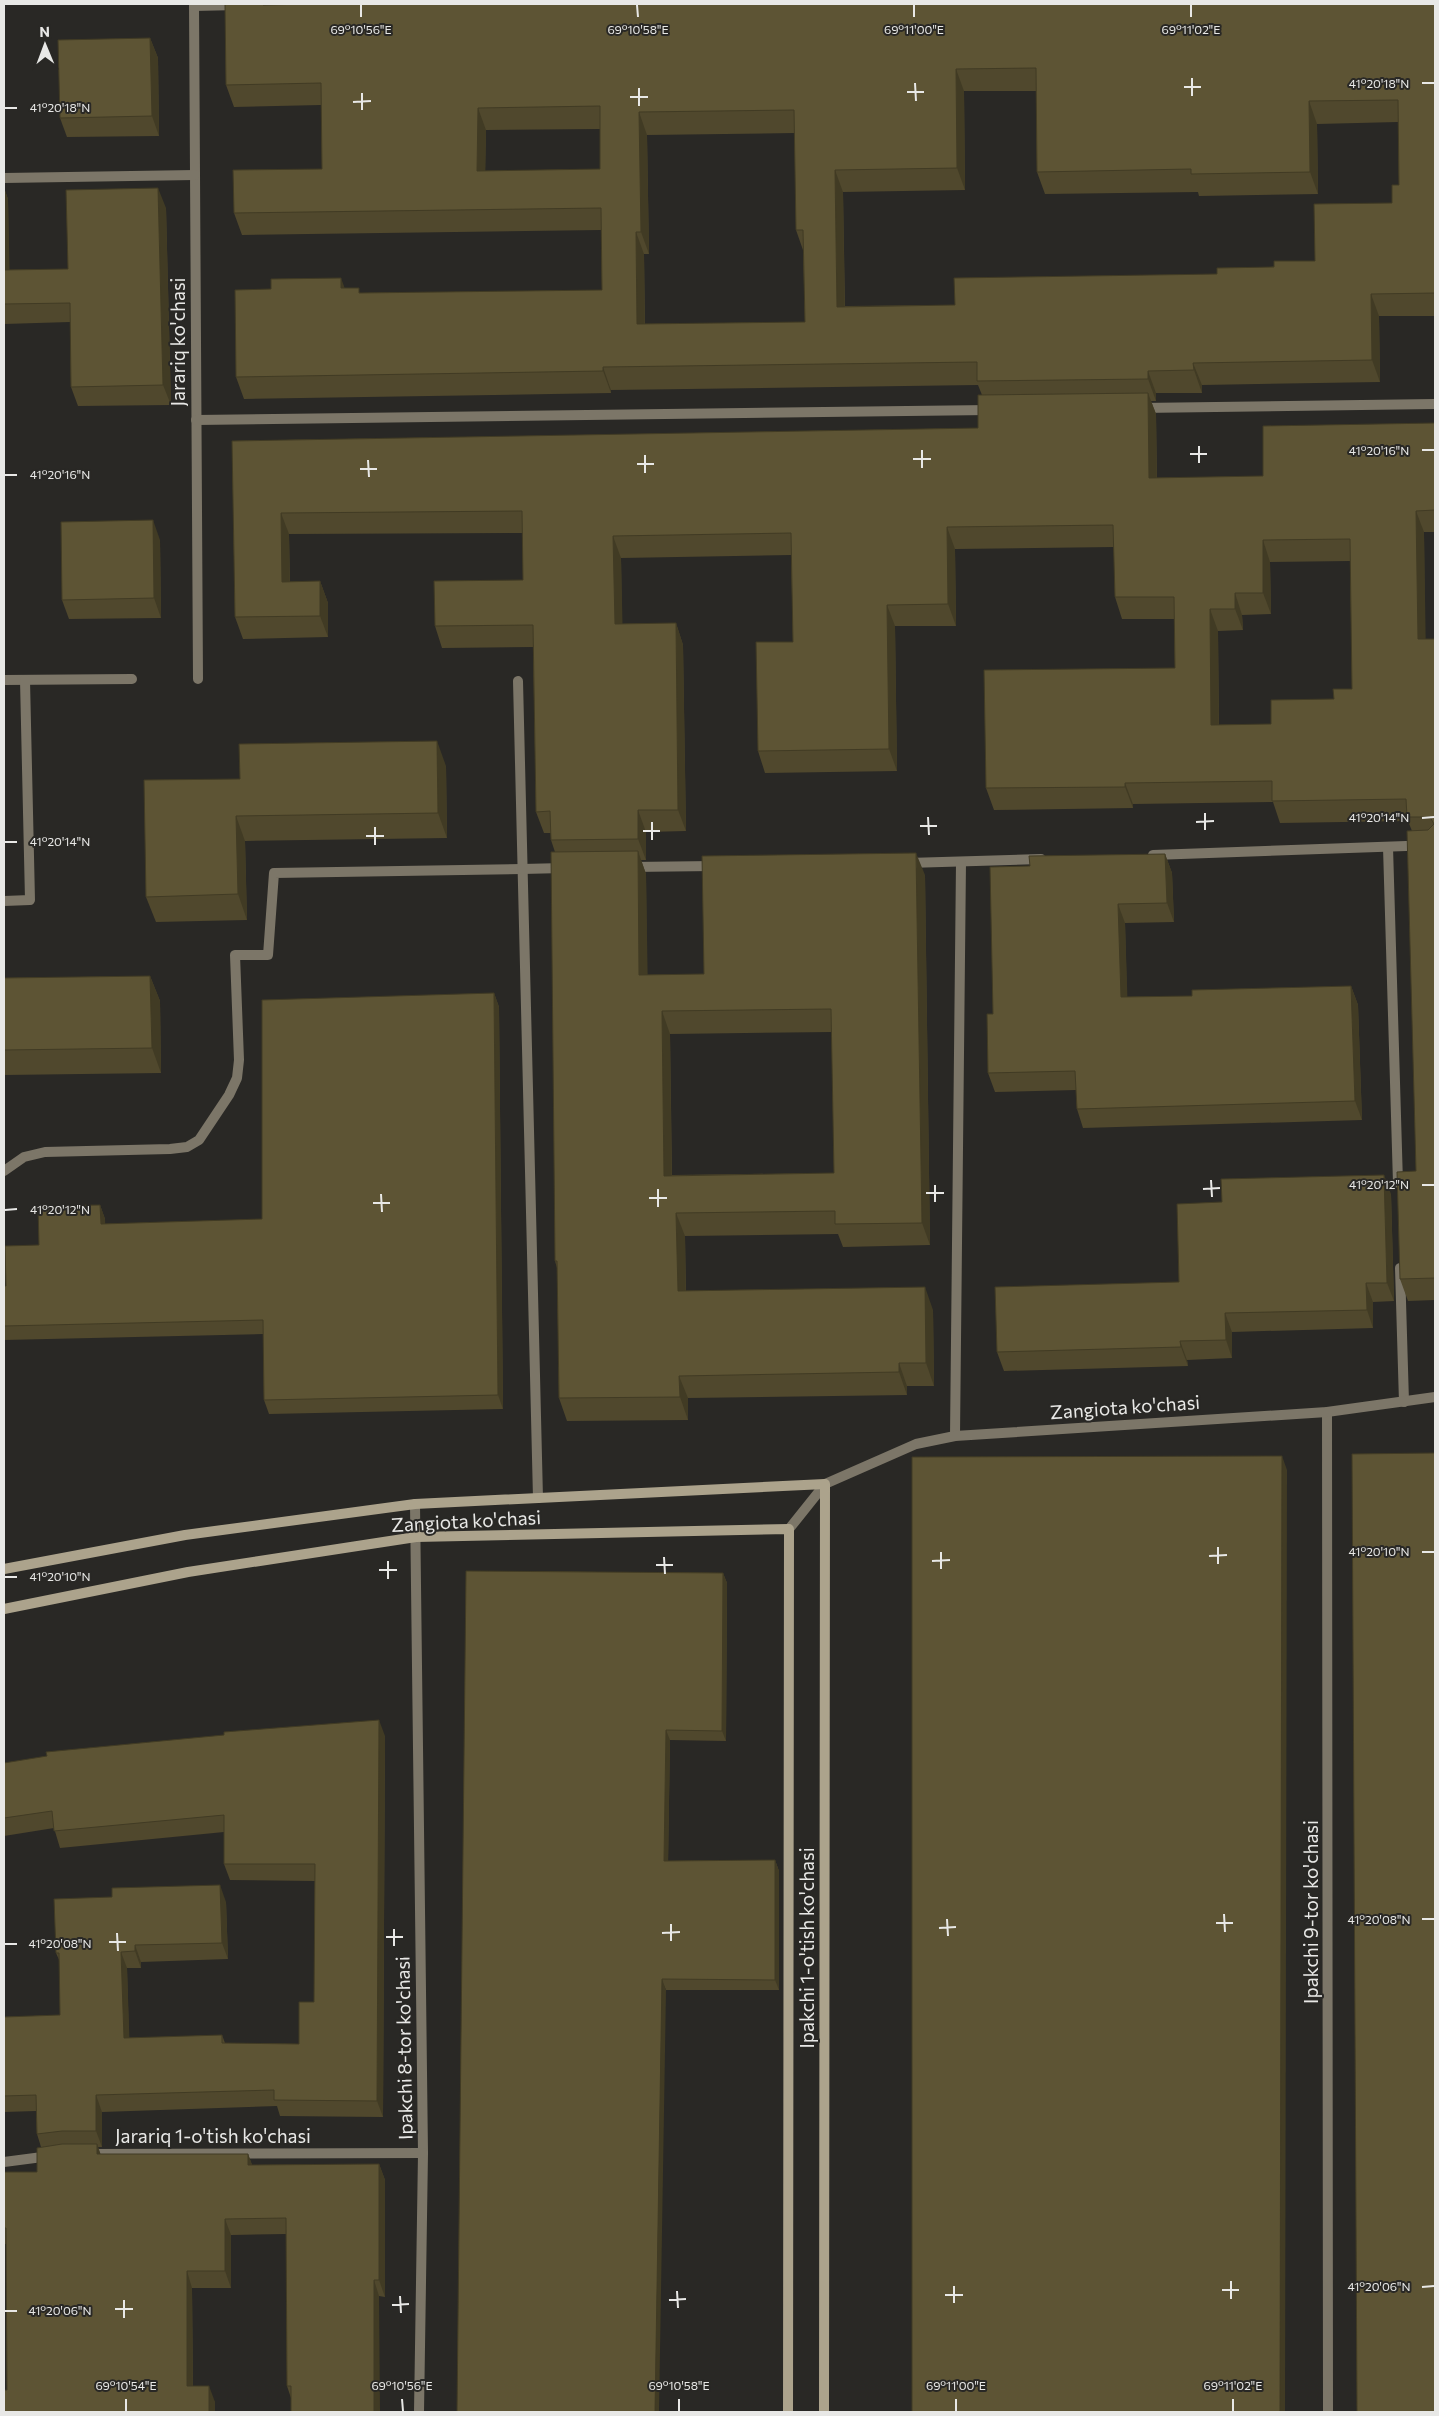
<svg xmlns="http://www.w3.org/2000/svg" width="1439" height="2416" viewBox="0 0 1439 2416" font-family="Commissioner,sans-serif">
  <style>
    .lines { fill: none; stroke-linecap: round; stroke-linejoin: round }
    .service { stroke: #7c7668; stroke-width: 10 }
    .minor { stroke: #7c7668; stroke-width: 10 }
    .tertiary { stroke: #7c7668; stroke-width: 10 }
    .secondary { stroke: #aca38c; stroke-width: 10 }
    .wall { fill: #50482d; fill-rule: evenodd }
    .shaded-wall { fill: #413b24 }
    .building { fill: #5d5434; stroke: #413b24; fill-rule: evenodd }
    .ticks { fill: none; stroke: #e8e8e6; stroke-width: 2 }
    .labels { text-anchor: middle; stroke-width: 4; stroke-linejoin: round; paint-order: stroke }
    .street-label { font-size: 19px; fill: #e8e8e6; stroke: #292825 }
    .ticks-label { font-size: 12px; text-anchor: middle; fill: #e8e8e6; stroke: #292825; stroke-width: 4; stroke-linejoin: round; paint-order: stroke }
  </style>
  <rect width="100%" height="100%" fill="#292825"/>
  <g class="lines">
    <!-- service -->
    <g class="service">
      <polyline points="4,680 132,679"/>
      <polyline points="4,901 30,900 25,680"/>
      <polyline points="4,1171 24,1157 45,1152 170,1149 187,1147 199,1140 229,1095 237,1078 239,1060 235,955 268,955 274,873 522,869"/>
    </g>
    <!-- minor -->
    <g class="minor">
      <polyline points="194,4 198,679"/>
      <polyline points="194,6 238,5"/>
      <polyline points="4,178 195,175"/>
      <polyline points="1140,408 1435,404"/>
      <polyline points="196,420 990,410"/>
      <polyline points="518,681 538,1498"/>
      <polyline points="1388,847 1398,1183"/>
      <polyline points="1153,855 1435,845"/>
      <polyline points="908,863 1041,859"/>
      <polyline points="631,867 714,866"/>
      <polyline points="522,869 564,868"/>
      <polyline points="1400,1268 1404,1402"/>
      <polyline points="1327,1412 1328,2412"/>
      <polyline points="955,1436 961,862"/>
      <polyline points="415,1504 423,2153 419,2412"/>
      <polyline points="87,2154 423,2153"/>
      <polyline points="4,2162 50,2156"/>
    </g>
    <!-- tertiary -->
    <polyline class="tertiary" points="789,1529 825,1484 916,1444 955,1436 1327,1412 1435,1397"/>
    <!-- secondary -->
    <g class="secondary">
      <polyline points="4,1569 185,1535 415,1504 825,1484 824,2412"/>
      <polyline points="4,1609 188,1572 416,1537 789,1529 788,2412"/>
    </g>
  </g>
  <!-- wall -->
  <g class="wall">
    <path d="M225,4h1210v312h-56l1,66 -178,3v8h-46v8h-5l5,13 1,64 106,-2 172,-53v109h-11l1,107h10v661l-27,1 -8,-22 16,-108 -4,-340 -4,-10 -128,2 -7,-21 -140,2v4l-139,2 -8,-22 189,-120 -1,-49h-52l-7,-22 -1,-50 -159,2 1,77h-61l2,145 -132,2 -7,-22 35,-109 -2,-87 -170,3 1,66 54,-1 7,22 3,186 -40,1v28h-5l5,14 1,101 57,-1 221,-99 5,370 -87,2 -5,-13 -153,2 1,55 247,19 1,76h-27v9l-219,3v22l-121,1 -8,-23 -2,-130 -2,-7v-409l-4,-12v-7h-7l-8,-21 -3,-165 -91,1 -7,-22 88,-46v-47l-234,1 1,48 30,-1 8,22v34l-85,2 -8,-22 -3,-176 746,-13 4,-33 -4,-10 -367,5v3l-367,6 -8,-22 108,-89 17,5 241,-3 -1,-60 -359,5 -8,-22 88,-44 -1,-64 -87,2 -8,-22zM964,91h72l1,81 8,22 153,-2 1,4 119,-2 -1,-70 81,-2 1,63 -7,18 -77,58 -98,13 -262,31 -110,1 -2,-114 122,-2zM600,129v40l-115,2 1,-41zM795,133l1,97 7,20 2,72 -160,2 -1,-70h5l-2,-119zM1350,561l2,128 -18,10 -63,25 -52,1 -1,-94 25,-1 -1,-15 29,-1 -1,-52zM832,1032l2,141 -162,2 -2,-141z"/>
    <polygon points="150,38 158,58 159,136 67,137 60,118"/>
    <polygon points="4,188 8,199 9,270 68,269 166,208 171,405 78,406 71,387 70,322 4,324"/>
    <polygon points="160,540 161,618 69,619 62,600"/>
    <polygon points="446,766 447,838 245,841 247,920 156,922 146,897 240,779"/>
    <polygon points="1165,854 1172,873 1174,922 1125,923 1127,997 1192,996 1351,986 1358,1005 1362,1120 1083,1128 1077,1109 1076,1090 995,1092 988,1073 993,1014 1030,866"/>
    <polygon points="150,976 160,1001 161,1073 4,1075 4,978"/>
    <polygon points="494,993 499,1007 503,1409 269,1414 264,1400 263,1334 4,1340 4,1286 6,1286 39,1245 100,1205 105,1219 105,1224 262,1219"/>
    <polygon points="1391,1194 1394,1301 1373,1302 1373,1328 1232,1332 1232,1358 1187,1360 1188,1366 1004,1371 997,1352 1179,1282 1222,1202"/>
    <polygon points="466,1571 723,1573 727,1583 726,1741 670,1740 668,1861 775,1860 779,1871 779,1990 666,1990"/>
    <polygon points="385,1736 383,2117 280,2116 277,2106 102,2112 102,2147 98,2147 100,2154 248,2154 252,2165 379,2164 385,2180 385,2297 379,2296 291,2398 287,2386 286,2234 231,2235 231,2288 192,2288 193,2386 215,2402 215,2412 4,2412 7,2390 6,2244 4,2244 4,2172 37,2172 41,2147 37,2134 36,2111 4,2112 4,2017 60,2015 60,1962 56,1953 226,1902 228,1959 141,1962 141,1968 127,1968 129,2038 222,2035 225,2043 299,2044 314,2002 315,1881 230,1880 224,1864 224,1832 60,1848 54,1828 4,1836 4,1763"/>
  </g>
  <!-- shaded-wall -->
  <g class="shaded-wall">
    <polygon points="150,38 158,58 159,136 152,116"/>
    <polygon points="956,69 964,91 965,190 957,168"/>
    <polygon points="1309,101 1317,124 1318,194 1310,172"/>
    <polygon points="478,108 486,130 485,193 477,171"/>
    <polygon points="639,112 647,135 649,254 641,232"/>
    <polygon points="835,170 843,192 845,329 837,307"/>
    <polygon points="4,188 8,199 10,290 4,274"/>
    <polygon points="158,188 166,208 171,405 163,385"/>
    <polygon points="636,232 644,254 645,346 637,324"/>
    <polygon points="341,278 349,300 341,288"/>
    <polygon points="1371,294 1379,316 1380,382 1372,360"/>
    <polygon points="1193,363 1202,385 1202,393 1194,370"/>
    <polygon points="603,367 611,390 611,393 603,371"/>
    <polygon points="1148,371 1156,393 1156,401 1148,379"/>
    <polygon points="1148,393 1156,414 1157,500 1149,478"/>
    <polygon points="1416,511 1424,532 1426,661 1418,639"/>
    <polygon points="281,513 289,534 290,604 282,582"/>
    <polygon points="153,520 160,540 161,618 154,598"/>
    <polygon points="947,527 955,549 956,626 948,604"/>
    <polygon points="613,536 621,558 623,646 615,624"/>
    <polygon points="1263,540 1270,562 1271,614 1263,593"/>
    <polygon points="320,581 328,603 328,637 320,616"/>
    <polygon points="1235,593 1242,615 1243,630 1235,609"/>
    <polygon points="887,605 895,626 897,771 889,749"/>
    <polygon points="1210,609 1218,631 1219,747 1211,725"/>
    <polygon points="676,623 683,645 686,831 678,810"/>
    <polygon points="437,741 446,766 447,838 438,813"/>
    <polygon points="1125,783 1133,804 1133,808 1125,787"/>
    <polygon points="638,810 646,832 646,860 638,839"/>
    <polygon points="236,816 245,841 247,920 238,894"/>
    <polygon points="638,851 646,874 648,998 639,975"/>
    <polygon points="916,853 925,875 930,1245 922,1223"/>
    <polygon points="1165,854 1172,873 1174,922 1167,903"/>
    <polygon points="1118,904 1125,923 1128,1016 1121,997"/>
    <polygon points="150,976 160,1001 161,1073 152,1048"/>
    <polygon points="1351,986 1358,1005 1362,1120 1355,1101"/>
    <polygon points="494,993 499,1007 503,1409 498,1395"/>
    <polygon points="662,1011 670,1034 672,1198 664,1176"/>
    <polygon points="1384,1175 1391,1194 1394,1301 1387,1283"/>
    <polygon points="100,1205 105,1219 106,1239 101,1224"/>
    <polygon points="676,1213 685,1236 686,1314 678,1291"/>
    <polygon points="1366,1283 1373,1302 1373,1328 1367,1310"/>
    <polygon points="925,1287 933,1310 934,1386 926,1363"/>
    <polygon points="1225,1313 1232,1332 1232,1358 1226,1340"/>
    <polygon points="1180,1341 1187,1360 1188,1366 1181,1347"/>
    <polygon points="899,1363 907,1386 907,1395 899,1372"/>
    <polygon points="679,1376 688,1398 688,1420 680,1397"/>
    <polygon points="1282,1456 1287,1470 1285,2412 1280,2412"/>
    <polygon points="723,1573 727,1583 726,1741 722,1731"/>
    <polygon points="379,1720 385,1736 383,2117 377,2101"/>
    <polygon points="666,1730 670,1740 668,1872 664,1861"/>
    <polygon points="775,1860 779,1871 779,1990 775,1980"/>
    <polygon points="220,1885 226,1902 228,1959 222,1943"/>
    <polygon points="135,1945 141,1962 141,1968 135,1951"/>
    <polygon points="121,1952 127,1968 130,2055 124,2038"/>
    <polygon points="662,1979 666,1990 659,2412 655,2412"/>
    <polygon points="96,2095 102,2112 102,2147 96,2131"/>
    <polygon points="97,2144 103,2161 97,2154"/>
    <polygon points="248,2154 254,2170 248,2165"/>
    <polygon points="379,2164 385,2180 385,2297 379,2280"/>
    <polygon points="225,2219 231,2235 231,2288 225,2271"/>
    <polygon points="187,2271 192,2288 193,2403 187,2386"/>
    <polygon points="374,2280 379,2296 380,2412 374,2412"/>
    <polygon points="209,2386 215,2402 215,2412 209,2412"/>
  </g>
  <!-- building -->
  <g class="building">
    <path d="M225,4h38v1l47,-1h1125v289l-64,1 1,66 -179,3 1,7 -46,1v8l-171,2v-19l-374,5v4l-367,6 -1,-87 36,-1v-10l70,-1v10h18v5l243,-3 -1,-82 -367,5 -1,-43 89,-1 -1,-86 -95,2zM1036,68l1,104 154,-3v5l119,-2 -1,-71 89,-1 1,85h-7v18l-78,1 1,57h-41v6l-57,1v6l-263,4 1,27 -118,2 -2,-137 122,-2 -1,-99zM600,106v63l-123,2 1,-63zM794,110l2,120h7l2,92 -168,2 -1,-92h5l-2,-120z"/>
    <polygon points="150,38 152,116 60,118 58,40"/>
    <polygon points="158,188 163,385 71,387 70,303 4,304 4,270 68,269 66,190"/>
    <path d="M1148,393l1,85 114,-2v-50l172,-3v87l-19,1 2,128h17v639l-35,1 -3,-107 19,-1 -9,-340 21,-1 6,-6 -4,-7h-23l-1,-18 -134,2v-20l-147,2v4l-139,1 -2,-118 191,-2 -1,-71h-59l-2,-72 -166,2 1,77 -61,1 2,144 -131,2 -2,-109h37l-2,-109 -178,3 2,88 61,-1 2,187h-40v29l-87,1 -1,-29 -14,1 -3,-187 -98,1 -1,-45 89,-1 -1,-69 -241,2 1,69 38,-1v35l-85,1 -3,-176 746,-13v-33zM1350,539l2,150h-19l1,10 -63,1v24l-60,1 -1,-116h25v-16h28v-53z"/>
    <polygon points="153,520 154,598 62,600 61,522"/>
    <polygon points="437,741 438,813 236,816 238,894 146,897 144,780 240,779 239,744"/>
    <path d="M638,851l1,124 65,-1 -2,-118 214,-3 6,370 -87,1v-13l-159,2 2,78 247,-4 1,76h-27v9l-220,4 1,21 -121,1 -2,-137h-2l-4,-409zM831,1009l3,164 -170,3 -2,-165z"/>
    <polygon points="1165,854 1167,903 1118,904 1121,997 1192,996 1192,990 1351,986 1355,1101 1077,1109 1075,1071 988,1073 987,1014 993,1014 990,867 1030,866 1029,856"/>
    <polygon points="150,976 152,1048 4,1050 4,978"/>
    <polygon points="494,993 498,1395 264,1400 263,1320 4,1326 4,1286 6,1286 5,1246 39,1245 38,1206 100,1205 101,1224 262,1219 262,1000"/>
    <polygon points="1384,1175 1387,1283 1366,1283 1367,1310 1225,1313 1226,1340 1180,1341 1181,1347 997,1352 995,1287 1179,1282 1177,1204 1222,1202 1221,1179"/>
    <polygon points="1435,1453 1435,2412 1357,2412 1352,1454"/>
    <polygon points="1282,1456 1280,2412 912,2412 912,1457"/>
    <polygon points="466,1571 723,1573 722,1731 666,1730 664,1861 775,1860 775,1980 662,1979 655,2412 457,2412"/>
    <polygon points="379,1720 377,2101 274,2100 274,2090 96,2095 96,2131 62,2131 37,2134 36,2095 4,2096 4,2017 60,2015 59,1953 56,1953 54,1899 112,1897 112,1888 220,1885 222,1943 135,1945 135,1951 121,1952 124,2038 222,2035 222,2043 299,2044 299,2002 314,2002 315,1864 224,1864 224,1815 54,1831 52,1811 4,1818 4,1763 47,1756 46,1752 224,1735 224,1732"/>
    <polygon points="62,2144 97,2144 97,2154 248,2154 248,2165 379,2164 379,2280 374,2280 374,2412 291,2412 291,2386 287,2386 286,2218 225,2219 225,2271 187,2271 187,2386 209,2386 209,2412 4,2412 4,2390 7,2390 6,2228 4,2228 4,2172 37,2172 37,2148"/>
  </g>
  <!-- ticks -->
  <path class="ticks" d="M361,5v12M637,5l1,12M914,5v12M1191,5v12M1192,78v18M915,83l1,18M1422,83h12M1184,87h17M639,88v18M907,92h17M362,93v17M630,97h18M353,102l18,-1M5,108h12M1199,446v17M922,450v18M1422,450h12M1190,454h17M645,455v18M913,459h18M368,460l1,17M637,464h17M360,469h17M5,475h12M1205,813v17M928,817l1,18M1422,818l12,-1M652,822v18M1196,822l18,-1M920,826h17M375,827v18M643,831h17M366,836h18M5,842h12M1211,1180l1,17M935,1185v17M1422,1185h12M658,1189v18M1203,1189l17,-1M926,1193h18M381,1194l1,18M649,1198h18M373,1203h17M5,1210l12,-1M1218,1547v17M941,1552v17M1422,1552h12M1209,1556l18,-1M664,1557l1,17M388,1561v18M932,1561l18,-1M656,1565h17M379,1570h18M5,1577h12M1224,1914l1,18M947,1919l1,17M1422,1919h12M1216,1923h17M671,1924v17M939,1928l17,-1M394,1929v17M117,1933l1,18M662,1933l18,-1M386,1937h17M109,1942h17M5,1944h12M1231,2281v18M954,2286v17M1422,2287l12,-1M1222,2290h17M677,2291l1,17M945,2295h18M400,2296l1,17M124,2300v18M669,2300l17,-1M392,2305l17,-1M115,2309h18M5,2311h12M126,2399v12M402,2399l1,12M679,2399v12M956,2399v12M1233,2399v12"/>
  <g class="labels">
    <!-- street labels -->
    <g class="street-label">
      <text transform="translate(178 342) rotate(-90)" y="7">Jarariq ko'chasi</text>
      <text transform="translate(1125 1407) rotate(-4)" y="7">Zangiota ko'chasi</text>
      <text transform="translate(466 1521) rotate(-3)" y="7">Zangiota ko'chasi</text>
      <text transform="translate(1311 1912) rotate(-90)" y="7">Ipakchi 9-tor ko'chasi</text>
      <text transform="translate(807 1948) rotate(-90)" y="7">Ipakchi 1-o'tish ko'chasi</text>
      <text transform="translate(404 2048) rotate(-91)" y="7">Ipakchi 8-tor ko'chasi</text>
      <text x="213" y="2143">Jarariq 1-o'tish ko'chasi</text>
    </g>
  </g>
  <g class="ticks-label">
    <text x="361" y="34">69°10'56"E</text>
    <text x="638" y="34">69°10'58"E</text>
    <text x="914" y="34">69°11'00"E</text>
    <text x="1191" y="34">69°11'02"E</text>
    <text x="1379" y="88">41°20'18"N</text>
    <text x="60" y="112">41°20'18"N</text>
    <text x="1379" y="455">41°20'16"N</text>
    <text x="60" y="479">41°20'16"N</text>
    <text x="1379" y="822">41°20'14"N</text>
    <text x="60" y="846">41°20'14"N</text>
    <text x="1379" y="1189">41°20'12"N</text>
    <text x="60" y="1214">41°20'12"N</text>
    <text x="1379" y="1556">41°20'10"N</text>
    <text x="60" y="1581">41°20'10"N</text>
    <text x="1379" y="1924">41°20'08"N</text>
    <text x="60" y="1948">41°20'08"N</text>
    <text x="1379" y="2291">41°20'06"N</text>
    <text x="60" y="2315">41°20'06"N</text>
    <text x="126" y="2390">69°10'54"E</text>
    <text x="402" y="2390">69°10'56"E</text>
    <text x="679" y="2390">69°10'58"E</text>
    <text x="956" y="2390">69°11'00"E</text>
    <text x="1233" y="2390">69°11'02"E</text>
  </g>
  <!-- border -->
  <rect width="1439" height="2416" fill="none" stroke="#e8e8e6" stroke-width="10"/>
  <!-- north arrow -->
  <g transform="translate(45 45) rotate(359)" stroke="#292825" stroke-width="4" paint-order="stroke">
  <path d="M0-4L9 19L0 12L-9 19Z" fill="#e8e8e6"/>
  <text y="-8" font-size="14" font-weight="bold" text-anchor="middle" fill="#e8e8e6">N</text>
  </g>
</svg>
